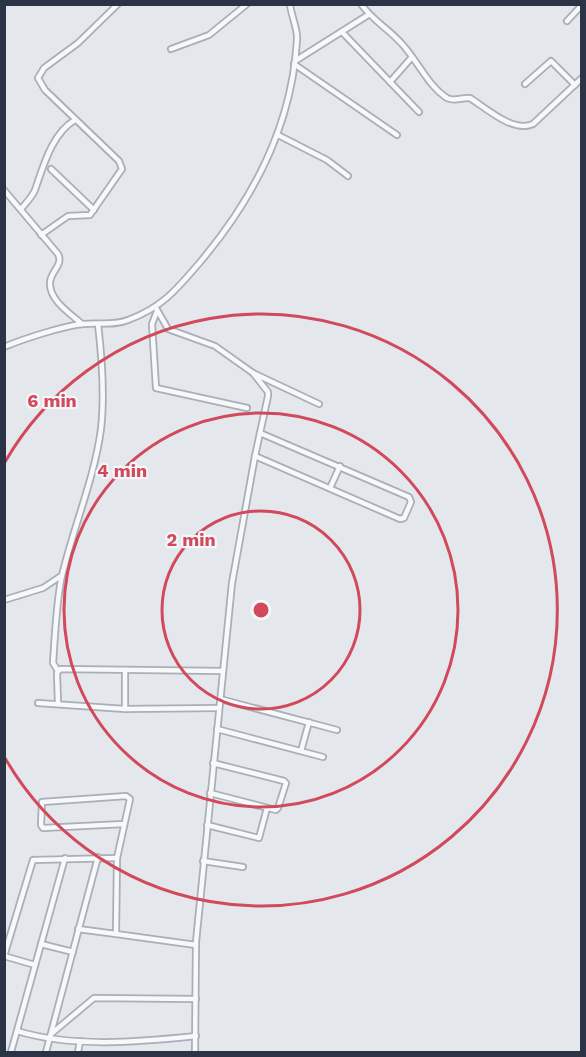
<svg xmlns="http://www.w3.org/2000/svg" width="586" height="1057" viewBox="0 0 586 1057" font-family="'Work Sans',sans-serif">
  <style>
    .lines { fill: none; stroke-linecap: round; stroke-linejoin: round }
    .street-casing { stroke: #a9aeb7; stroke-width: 8 }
    .street { stroke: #f7f8fa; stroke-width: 4.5 }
    .ring { fill: none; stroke: #d1495b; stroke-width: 3 }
    .centre { fill: #d1495b; stroke: #f4f6f9; stroke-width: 3 }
    .ring-label { font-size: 18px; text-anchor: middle; font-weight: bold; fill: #d1495b; stroke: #f4f6f9; stroke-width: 4.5; stroke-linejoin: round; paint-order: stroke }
  </style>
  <rect width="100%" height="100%" fill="#e4e7ec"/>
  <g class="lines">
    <defs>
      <g id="street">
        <path d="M361,4c11,16 28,25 41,40 15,16 26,42 45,54 8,4 15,-1 23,0 16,10 43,35 63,26l49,-46"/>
        <polyline points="567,21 582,5"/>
        <polyline points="342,32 419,112"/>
        <polyline points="171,49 209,35 247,4"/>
        <polyline points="295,61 368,15"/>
        <polyline points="294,64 397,135"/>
        <polyline points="390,82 412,57"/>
        <polyline points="525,84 551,61 575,85"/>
        <polyline points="278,135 327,160 348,176"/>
        <polyline points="51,169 94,210"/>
        <path d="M4,190l54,64c6,12 -9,18 -8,30 0,17 21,30 32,40"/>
        <path d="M21,209c5,-6 11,-12 14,-19 8,-23 17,-57 40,-70"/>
        <polyline points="41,235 68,216 90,215 122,169 119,161 45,90 38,78 44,68 78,43 118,4"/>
        <polyline points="156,308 168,329 215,346 253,373 319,404"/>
        <polyline points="157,311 152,324 156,388 247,408"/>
        <path d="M4,347c19,-8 59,-21 79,-23 15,-2 31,2 45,-4 35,-13 49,-31 73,-59 54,-64 91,-137 96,-221 1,-11 -6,-24 -7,-36"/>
        <polyline points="255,456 400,519 404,518 411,502 409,497 260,433"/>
        <polyline points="330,488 340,466"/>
        <polyline points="4,600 43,588 61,576"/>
        <path d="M58,671l-5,-8c2,-28 3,-55 8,-83 11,-50 33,-99 40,-151 4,-35 1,-71 -3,-105"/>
        <polyline points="220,699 337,730"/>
        <polyline points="38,703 125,709 219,708"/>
        <polyline points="58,703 57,673 60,669 223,671"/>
        <polyline points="125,709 125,670"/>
        <polyline points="217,729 323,757"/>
        <polyline points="301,751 309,722"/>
        <polyline points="210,793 276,810 278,808 286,783 284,781 213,763"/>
        <polyline points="207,825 259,838 267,808"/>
        <polyline points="203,861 243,867"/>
        <polyline points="78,929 116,934 117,858 130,799 126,796 42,802 41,825 43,828 124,824"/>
        <polyline points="116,934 196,945"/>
        <polyline points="41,944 73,952"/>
        <polyline points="4,956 33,860 117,858"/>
        <polyline points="4,956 35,965"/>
        <path d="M17,1031c57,17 120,11 179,5"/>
        <polyline points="51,1034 94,998 196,999"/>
        <polyline points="11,1052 65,858"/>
        <polyline points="46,1052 98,857"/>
        <polyline points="78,1052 80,1041"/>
        <polyline points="195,1052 196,942 232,583 255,456 268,396 268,392 253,373"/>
      </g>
    </defs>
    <!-- street casing -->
    <use href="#street" class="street-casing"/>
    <!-- street -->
    <use href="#street" class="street"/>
  </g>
  <!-- distance rings -->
  <g class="ring">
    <circle cx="261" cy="610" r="99"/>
    <circle cx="261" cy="610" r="197"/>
    <path d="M5 462A296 296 0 1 1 5 758"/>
  </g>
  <circle cx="261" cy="610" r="9" class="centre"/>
  <g class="ring-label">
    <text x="52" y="407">6 min</text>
    <text x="122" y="477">4 min</text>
    <text x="191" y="546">2 min</text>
  </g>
  <!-- border -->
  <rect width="586" height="1057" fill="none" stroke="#2b3445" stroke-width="12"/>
</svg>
